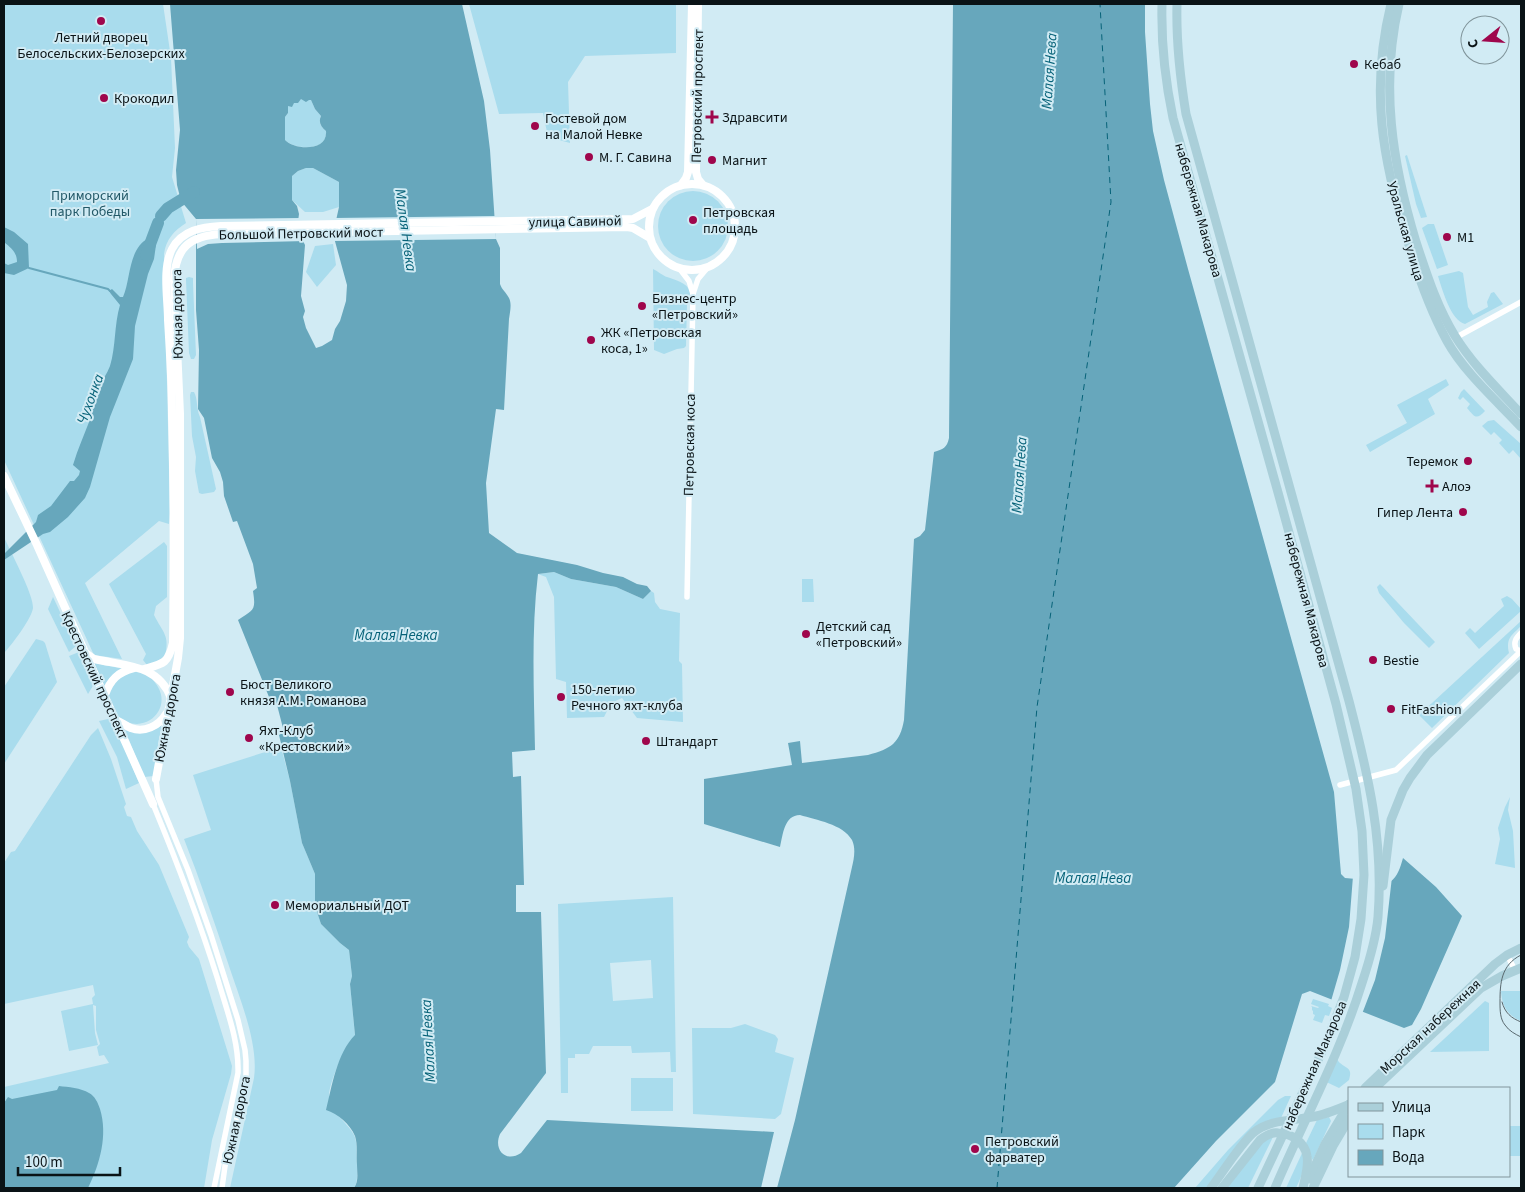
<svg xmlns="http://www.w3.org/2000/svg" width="1525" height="1192" viewBox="0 0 1525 1192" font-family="'Source Sans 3',sans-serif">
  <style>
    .green { fill: #a9dced; fill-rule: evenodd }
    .water { fill: #67a7bc; fill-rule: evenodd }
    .pier { fill: #d1ebf4 }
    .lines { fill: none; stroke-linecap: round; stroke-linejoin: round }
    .stream { stroke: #67a7bc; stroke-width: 2 }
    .river { stroke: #67a7bc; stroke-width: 12 }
    .ferry { stroke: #066278; stroke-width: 1; stroke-dasharray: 6 5; stroke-linecap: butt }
    .minor { stroke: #fff; stroke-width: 5.5 }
    .tertiary { stroke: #fff; stroke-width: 8 }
    .secondary { stroke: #aacfd9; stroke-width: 9 }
    .tram { stroke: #59696f; stroke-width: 1 }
    .poi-dot { fill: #9f064c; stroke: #d1ebf4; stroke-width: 2 }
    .labels { text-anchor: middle; stroke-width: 4; stroke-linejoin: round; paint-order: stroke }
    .poi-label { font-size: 14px; fill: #0a1316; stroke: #d1ebf4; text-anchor: start }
    .street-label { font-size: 14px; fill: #0a1316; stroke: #d1ebf4 }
    .park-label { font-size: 14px; fill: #235968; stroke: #d1ebf4 }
    .water-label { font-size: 15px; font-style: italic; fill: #066278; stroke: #d1ebf4 }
  </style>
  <rect width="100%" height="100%" fill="#d1ebf4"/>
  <!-- green -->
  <g class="green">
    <path d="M4,4h159l8,54 4,90 -3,29 14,46c-12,8 -20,16 -22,31l6,259 -1,11 -10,-3 -74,62 37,76 -28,-4 -90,-195z"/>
    <polygon points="469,4 676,4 676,53 585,56 568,82 570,143 548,137 543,113 499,114"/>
    <path d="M301,99l10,1 4,9 6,7c-3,6 0,11 5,15 2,22 -33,18 -41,9v-23l3,-4v-7z"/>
    <polygon points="1407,155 1427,217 1421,218 1416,204 1405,156"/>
    <polygon points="306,168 313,168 339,182 339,207 323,212 305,212 292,200 292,176 298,171"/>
    <circle cx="693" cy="226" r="35"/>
    <polygon points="1428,224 1434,224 1448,265 1437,269 1422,228"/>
    <polygon points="333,244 336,265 317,287 306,272 315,246"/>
    <path d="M653,269c5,2 10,7 14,8 8,3 20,5 23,15l-1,10 -2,2 -1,42 -2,2 -7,1 -13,5 -10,-4z"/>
    <path d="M1459,271l4,2 5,34 5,8 15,-8 -1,-5 4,-9 3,-1 9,12 -38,20c-14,-3 -23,-35 -27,-48z"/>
    <polygon points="189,277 193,278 193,283 196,355 194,359 191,359 189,353 186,280 186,278"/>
    <polygon points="1446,379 1449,385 1428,399 1435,414 1370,452 1366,445 1407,423 1397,405"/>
    <path d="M1464,389l21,22c-9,10 -11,5 -18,-3l3,-4 -7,-7 -3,3 -2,-2 3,-6z"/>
    <path d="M191,392h3c4,7 2,16 6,25l16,72 -2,3 -12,2 -3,-1 -4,-22 1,-14 -4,-21 -2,-41z"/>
    <polygon points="1494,420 1521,444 1521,459 1513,450 1509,454 1499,443 1502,440 1494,432 1491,435 1482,426 1488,421"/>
    <path d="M4,537c6,14 30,58 29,71 -1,10 -22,38 -29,45z"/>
    <path d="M164,542l3,4v51l-11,9 -2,9c9,18 16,20 11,41l-9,6 -9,3 -4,-5 3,-6 -37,-70z"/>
    <polygon points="554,572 571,579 616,587 643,599 651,591 654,593 655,602 660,609 680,613 679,661 682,664 683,722 637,718 622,698 611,703 604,717 567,718 566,682 556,679 554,597 546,577 538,574"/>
    <polygon points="802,579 813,579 814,602 802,602"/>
    <polygon points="1380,584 1435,642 1429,648 1404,623 1379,593 1377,587"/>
    <polygon points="1507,596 1512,599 1521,609 1521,611 1479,649 1465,633 1470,628 1475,633 1504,606 1501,599"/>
    <polygon points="53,597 76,646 69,652 48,609"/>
    <path d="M1521,621v5c-10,10 -15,12 -12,27l-77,75 -13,-13z"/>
    <polygon points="36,639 43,641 45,643 57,682 4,764 4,687"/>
    <polygon points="79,652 94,684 88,694 69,656"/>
    <path d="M92,661l11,4 22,4c-10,2 -15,8 -21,17z"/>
    <path d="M133,670c4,1 9,1 12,3 6,3 10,9 13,14 10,17 -2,36 -21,37 -7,0 -13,-3 -19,-5 -3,-7 -9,-16 -10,-24 -1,-12 16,-21 25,-25z"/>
    <polygon points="108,719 113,721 139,783 126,789 117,757 99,721"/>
    <path d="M163,724l-9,52 -10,1 -19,-47c12,5 28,3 38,-6z"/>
    <polygon points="98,728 111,759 126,804 124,807 127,816 131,817 137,831 159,865 189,937 187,942 189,947 199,959 232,1066 231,1074 212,1140 204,1188 4,1188 4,1087 109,1063 104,1055 99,1056 97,1047 100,1044 96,1030 96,1006 93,1005 95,1033 98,1045 69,1051 61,1011 93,1004 92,998 95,995 93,985 4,1004 4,863 11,852 15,851 91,735"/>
    <path d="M281,747l9,34 12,62 13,31v32l6,18 19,19 9,7 3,26 -2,8 5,52c-10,9 -26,47 -26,60 1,17 18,25 25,39 4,8 2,21 3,31 0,8 1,16 -3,22h-124l24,-110c5,-35 -15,-81 -26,-115 -14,-42 -28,-83 -44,-124l27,-9 -18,-55z"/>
    <polygon points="1510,797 1508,810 1513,831 1515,868 1495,864 1500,839 1498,828 1505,807"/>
    <path d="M673,897l3,175h-5l-1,-20 -38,1 -1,-7h-38l-4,8h-14v4h-7v35h-7l-3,-189zM651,960l2,38 -40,3 -3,-38z"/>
    <path d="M1501,991h20v30c-14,-6 -19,-15 -20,-30z"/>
    <polygon points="1313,999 1329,1004 1328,1006 1332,1008 1329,1016 1325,1015 1322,1023 1313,1020 1315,1015 1313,1014 1313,1011 1312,1010 1312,1007 1311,1006 1318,1008 1319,1007 1311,1004"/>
    <polygon points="1485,1001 1489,1003 1489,1051 1430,1052"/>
    <polygon points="745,1024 775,1035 778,1039 775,1052 794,1058 781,1114 775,1119 693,1114 692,1028 731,1028"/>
    <path d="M1334,1056c1,1 5,6 6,7 7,6 13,5 9,17l-10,8 -19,-9z"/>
    <rect x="631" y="1078" width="42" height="33"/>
    <polygon points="1285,1096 1291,1096 1281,1118 1238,1146 1207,1188 1195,1188 1228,1150 1278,1100"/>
    <polygon points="1329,1117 1331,1121 1313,1160 1312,1159 1306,1143 1317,1120"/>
    <rect x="1509" y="1126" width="12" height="30"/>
    <polygon points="1273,1137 1248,1188 1227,1188 1261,1142"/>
    <path d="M1303,1151c2,17 0,22 -7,37h-10z"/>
  </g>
  <!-- water -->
  <g class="water">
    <path d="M170,4h292l22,97 6,49 6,89 4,9v36c2,6 6,8 9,14 3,6 1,14 0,21l-5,91 -8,-1 -10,74 3,50 28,20 60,12 26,8 20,4 14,7 10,2 4,5 -8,8 -27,-12 -45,-8 -17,-7 -16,2c-7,58 -4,118 -3,176l-23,2 1,25 8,-1 3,109h-8v27h25l5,161 -46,61c-7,16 6,29 21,19l26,-33 227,12 -13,56h-407c5,-7 3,-15 3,-23 -1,-9 1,-20 -2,-29 -5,-12 -17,-22 -29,-26 6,-24 11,-57 29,-75l-5,-51 2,-8 -3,-26 -9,-7 -19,-19 -6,-18v-32l-13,-31 -12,-62 -11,-46 5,-3 -8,-31 -5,1 -33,-82c16,-11 18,-9 15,-29l4,-3 -4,-24 -16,-43 -4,1 -9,-26 -1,-14 -3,-10 -8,-14 -8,-40 -6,-9 1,-59 -3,-40v-91l-15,-18 -4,-16 -1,-15 4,-40zM301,99l5,3 3,-2h2l4,9 6,7c-3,6 0,11 5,15 2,21 -32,19 -41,9v-23l3,-4v-7l4,1 2,-4h4zM306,168h7l26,14v25l-6,27 14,51 -1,16 -6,20 -5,8 -3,11 -10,6 -6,2 -10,-20 -3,-11 2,-6 -4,-15 4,-51 -8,-16 2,-15 -2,-8 -5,-6v-24l6,-5z"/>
    <path d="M953,4h192v28l5,72 3,27 11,49 24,89 146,523 7,82 4,4 45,4c8,-6 10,-14 13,-24l33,29 26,29 -41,93 -9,16 -8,3 -94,-37 -8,3 -27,88 -59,59 -42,47h-397l18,-68 57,-253c2,-8 4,-19 0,-27 -9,-16 -36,-20 -52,-25 -16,0 -17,20 -20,32l-76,-23v-45l88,-14 -4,-22 12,-2 2,22 66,-8c23,-6 32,-12 36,-35l10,-181 6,-3 5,-6 9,-78c9,-3 13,-4 15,-14z"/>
    <path d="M4,227l10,5 14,12 1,24 -15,7 -10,-2v-10l4,2 9,-3c0,-10 -6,-14 -13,-20z"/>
    <path d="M149,238l3,1 4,6 -2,14 -6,15 -13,52 -2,33 -23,58 -20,70 -5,11 -17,19 -18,15 -7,2 -39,26v-6l32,-32 2,-7 13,-9 19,-25h4l5,-6 1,-4 -7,-6c5,-17 12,-32 18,-48 3,-10 4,-20 8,-30 3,-7 8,-13 11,-21 6,-20 4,-41 10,-61l-9,-11 -2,-3 3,-2 8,8h3c8,-18 5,-49 26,-59z"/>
    <path d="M59,1086c9,1 22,2 30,7 6,3 9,10 11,16 8,26 0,55 -12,79h-84v-85l4,-6 4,2 45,-9z"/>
  </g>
  <!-- pier -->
  <g class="pier">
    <polygon points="495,216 496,239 332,241 331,234 334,218"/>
    <polygon points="301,218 299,228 306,241 222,243 208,244 197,249 196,219"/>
    <polygon points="1353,876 1389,879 1392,877 1385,938 1375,980 1362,1014 1331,1001 1340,970 1349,927"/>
  </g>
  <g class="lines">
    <!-- stream -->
    <polyline class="stream" points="29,268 108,289 110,291"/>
    <!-- river -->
    <g class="river">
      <polyline points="161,216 168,208 194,192"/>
      <polyline points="146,255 158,223"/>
    </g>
    <!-- ferry -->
    <polyline class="ferry" points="997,1188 1037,707 1111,202 1100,4"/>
    <!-- minor -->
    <g class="minor">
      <polyline points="679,268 689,281 693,294"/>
      <polyline points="1455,338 1521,302"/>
      <polyline points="687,597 693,294 698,279 709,266"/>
      <path d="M1521,633c-5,5 -8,9 -5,16l5,2"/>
      <polyline points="156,779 158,797 188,870 211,935 238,1020 245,1050 246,1061 246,1082 225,1166 222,1188"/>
      <polyline points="1340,785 1396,770 1521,651"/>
      <path d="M153,804c24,58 46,116 65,176 9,31 21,61 20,93l-24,115"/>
      <polyline points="1507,955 1515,970"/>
    </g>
    <!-- tertiary -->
    <g class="tertiary">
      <polyline points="698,4 696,172 698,179 703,185"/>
      <circle cx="692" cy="227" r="43"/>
      <polyline points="681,185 686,178 688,172 692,4"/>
      <polyline points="4,476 37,545 153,804"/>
      <path d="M87,654l7,5c31,7 64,5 77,39"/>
      <path d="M144,669c19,-5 24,-5 29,-26 1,-76 1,-152 -1,-228 0,-31 -2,-63 -4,-95 0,-21 -6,-52 4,-71 10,-19 30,-22 49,-23l412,-7 19,-10"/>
      <path d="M105,695c5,-15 13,-23 29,-27"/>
      <path d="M116,720c5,2 10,6 15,8 13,5 28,-2 35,-14"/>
      <path d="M156,779l22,-121 2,-20v-224l-6,-135c2,-32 16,-43 47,-45l406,-7 6,1 17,10"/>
    </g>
    <!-- secondary -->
    <g class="secondary">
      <path d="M1162,4c-1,39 3,76 11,114l106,378 57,208 20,85 6,42 2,44 -3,44 -6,38 -11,40 -18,46 -68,145"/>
      <path d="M1177,4c-1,37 3,73 9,110l163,587c19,73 35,139 29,216 -2,22 -9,45 -16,66 -22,71 -58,137 -87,205"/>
      <path d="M1391,4c-21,86 -9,155 17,238 10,34 22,68 39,99 17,31 50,60 74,86"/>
      <path d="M1399,4c-19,81 -7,159 17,238 11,33 21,65 39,94 18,29 43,53 66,78"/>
      <polyline points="1383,886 1391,820 1403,790 1410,778 1427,755 1521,664"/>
      <polyline points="1365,1088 1495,964 1507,955 1521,948"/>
      <polyline points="1375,1088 1481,988 1502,976 1521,968"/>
      <polyline points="1309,1179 1325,1144 1349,1104"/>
      <path d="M1211,1188c12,-16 28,-42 42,-55 17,-14 39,-12 59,-16 12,-2 24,-7 36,-12"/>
      <path d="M1222,1188l38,-48c5,-4 12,-8 18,-7 14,0 27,10 29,23 2,11 -2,21 -4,32"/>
      <polyline points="1313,1188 1333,1146 1349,1119"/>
    </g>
    <!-- tram -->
    <g class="tram">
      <path d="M1521,955c-20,10 -21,28 -21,47 0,8 0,17 5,23 4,6 10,9 16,12"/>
      <path d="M1502,1002c3,11 9,16 19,20"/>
    </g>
  </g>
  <!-- markers -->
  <g class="poi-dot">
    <circle cx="101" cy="21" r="5"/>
    <circle cx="1354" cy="64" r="5"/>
    <circle cx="104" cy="98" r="5"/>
    <path d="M709.5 109.5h5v5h5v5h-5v5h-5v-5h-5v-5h5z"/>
    <circle cx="535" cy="126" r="5"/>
    <circle cx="589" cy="157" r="5"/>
    <circle cx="712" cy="160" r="5"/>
    <circle cx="693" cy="220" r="5"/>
    <circle cx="1447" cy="237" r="5"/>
    <circle cx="642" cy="306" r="5"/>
    <circle cx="591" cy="340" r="5"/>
    <circle cx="1468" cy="461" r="5"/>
    <path d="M1429.5 478.5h5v5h5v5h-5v5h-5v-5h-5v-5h5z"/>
    <circle cx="1463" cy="512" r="5"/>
    <circle cx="806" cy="634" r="5"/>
    <circle cx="1373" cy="660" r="5"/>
    <circle cx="230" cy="692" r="5"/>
    <circle cx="561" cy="697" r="5"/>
    <circle cx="1391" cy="709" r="5"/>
    <circle cx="249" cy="738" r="5"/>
    <circle cx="646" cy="741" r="5"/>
    <circle cx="275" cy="905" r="5"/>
    <circle cx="975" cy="1149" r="5"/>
  </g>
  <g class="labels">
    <!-- poi labels -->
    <g class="poi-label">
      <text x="101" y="42" text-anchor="middle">Летний дворец<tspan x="101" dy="16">Белосельских-Белозерских</tspan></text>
      <text x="1364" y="69">Кебаб</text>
      <text x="114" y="103">Крокодил</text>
      <text x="722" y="122">Здравсити</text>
      <text x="545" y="123">Гостевой дом<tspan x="545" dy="16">на Малой Невке</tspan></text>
      <text x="599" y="162">М. Г. Савина</text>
      <text x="722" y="165">Магнит</text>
      <text x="703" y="217">Петровская<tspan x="703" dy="16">площадь</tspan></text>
      <text x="1457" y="242">М1</text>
      <text x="652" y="303">Бизнес-центр<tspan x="652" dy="16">«Петровский»</tspan></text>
      <text x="601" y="337">ЖК «Петровская<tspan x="601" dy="16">коса, 1»</tspan></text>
      <text x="1458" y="466" text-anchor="end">Теремок</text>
      <text x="1442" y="491">Алоэ</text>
      <text x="1453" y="517" text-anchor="end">Гипер Лента</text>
      <text x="816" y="631">Детский сад<tspan x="816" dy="16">«Петровский»</tspan></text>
      <text x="1383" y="665">Bestie</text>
      <text x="240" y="689">Бюст Великого<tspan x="240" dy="16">князя А.М. Романова</tspan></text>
      <text x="571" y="694">150-летию<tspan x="571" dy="16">Речного яхт-клуба</tspan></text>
      <text x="1401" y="714">FitFashion</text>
      <text x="259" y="735">Яхт-Клуб<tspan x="259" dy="16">«Крестовский»</tspan></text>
      <text x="656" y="746">Штандарт</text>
      <text x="285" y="910">Мемориальный ДОТ</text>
      <text x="985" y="1146">Петровский<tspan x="985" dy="16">фарватер</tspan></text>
    </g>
    <!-- street labels -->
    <g class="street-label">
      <text transform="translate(697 96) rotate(-89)" y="5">Петровский проспект</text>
      <text transform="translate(1199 210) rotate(74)" y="5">набережная Макарова</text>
      <text transform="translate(575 221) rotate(-1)" y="5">улица Савиной</text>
      <text transform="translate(1406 231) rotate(74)" y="5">Уральская улица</text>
      <text transform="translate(301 233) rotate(-1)" y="5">Большой Петровский мост</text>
      <text transform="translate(177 314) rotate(-91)" y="5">Южная дорога</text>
      <text transform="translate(689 445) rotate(-89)" y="5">Петровская коса</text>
      <text transform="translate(1307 600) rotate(75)" y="5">набережная Макарова</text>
      <text transform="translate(95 675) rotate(65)" y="5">Крестовский проспект</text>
      <text transform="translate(167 718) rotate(-79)" y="5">Южная дорога</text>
      <text transform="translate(1430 1026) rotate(-43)" y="5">Морская набережная</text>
      <text transform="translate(1314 1065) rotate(-66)" y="5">набережная Макарова</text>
      <text transform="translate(236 1120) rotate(-78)" y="5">Южная дорога</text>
    </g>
    <!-- park labels -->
    <g class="park-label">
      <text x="90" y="200">Приморский<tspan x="90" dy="16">парк Победы</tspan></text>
    </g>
    <!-- water labels -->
    <g class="water-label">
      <text transform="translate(1049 71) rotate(-86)" y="5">Малая Нева</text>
      <text transform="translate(406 230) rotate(82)" y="5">Малая Невка</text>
      <text transform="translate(90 399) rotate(-70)" y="5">Чухонка</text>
      <text transform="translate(1019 475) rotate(-86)" y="5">Малая Нева</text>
      <text x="396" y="640">Малая Невка</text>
      <text x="1093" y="883">Малая Нева</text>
      <text transform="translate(428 1041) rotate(-93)" y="5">Малая Невка</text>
    </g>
  </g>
  <!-- border -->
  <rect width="1525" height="1192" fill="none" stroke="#0a1316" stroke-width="10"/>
  <!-- legend -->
  <rect x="1348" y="1087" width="162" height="90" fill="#d1ebf4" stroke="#81959b"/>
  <rect x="1358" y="1103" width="25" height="8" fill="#aacfd9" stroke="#81959b"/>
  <text x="1392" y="1112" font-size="15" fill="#0a1316">Улица</text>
  <rect x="1358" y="1124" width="25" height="15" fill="#a9dced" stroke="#81959b"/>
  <text x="1392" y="1137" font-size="15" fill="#0a1316">Парк</text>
  <rect x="1358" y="1150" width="25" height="15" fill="#67a7bc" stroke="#81959b"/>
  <text x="1392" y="1162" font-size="15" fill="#0a1316">Вода</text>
  <!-- north arrow -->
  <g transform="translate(1485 40) rotate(253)"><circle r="24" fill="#d1ebf4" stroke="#81959b"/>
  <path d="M0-4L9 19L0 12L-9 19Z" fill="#9f064c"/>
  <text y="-8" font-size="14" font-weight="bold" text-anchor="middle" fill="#0a1316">С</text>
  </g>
  <!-- scale -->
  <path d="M18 1167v8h102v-8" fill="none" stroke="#0a1316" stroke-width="2.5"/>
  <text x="25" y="1167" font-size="15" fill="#0a1316" stroke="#d1ebf4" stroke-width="4" paint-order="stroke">100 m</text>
</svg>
